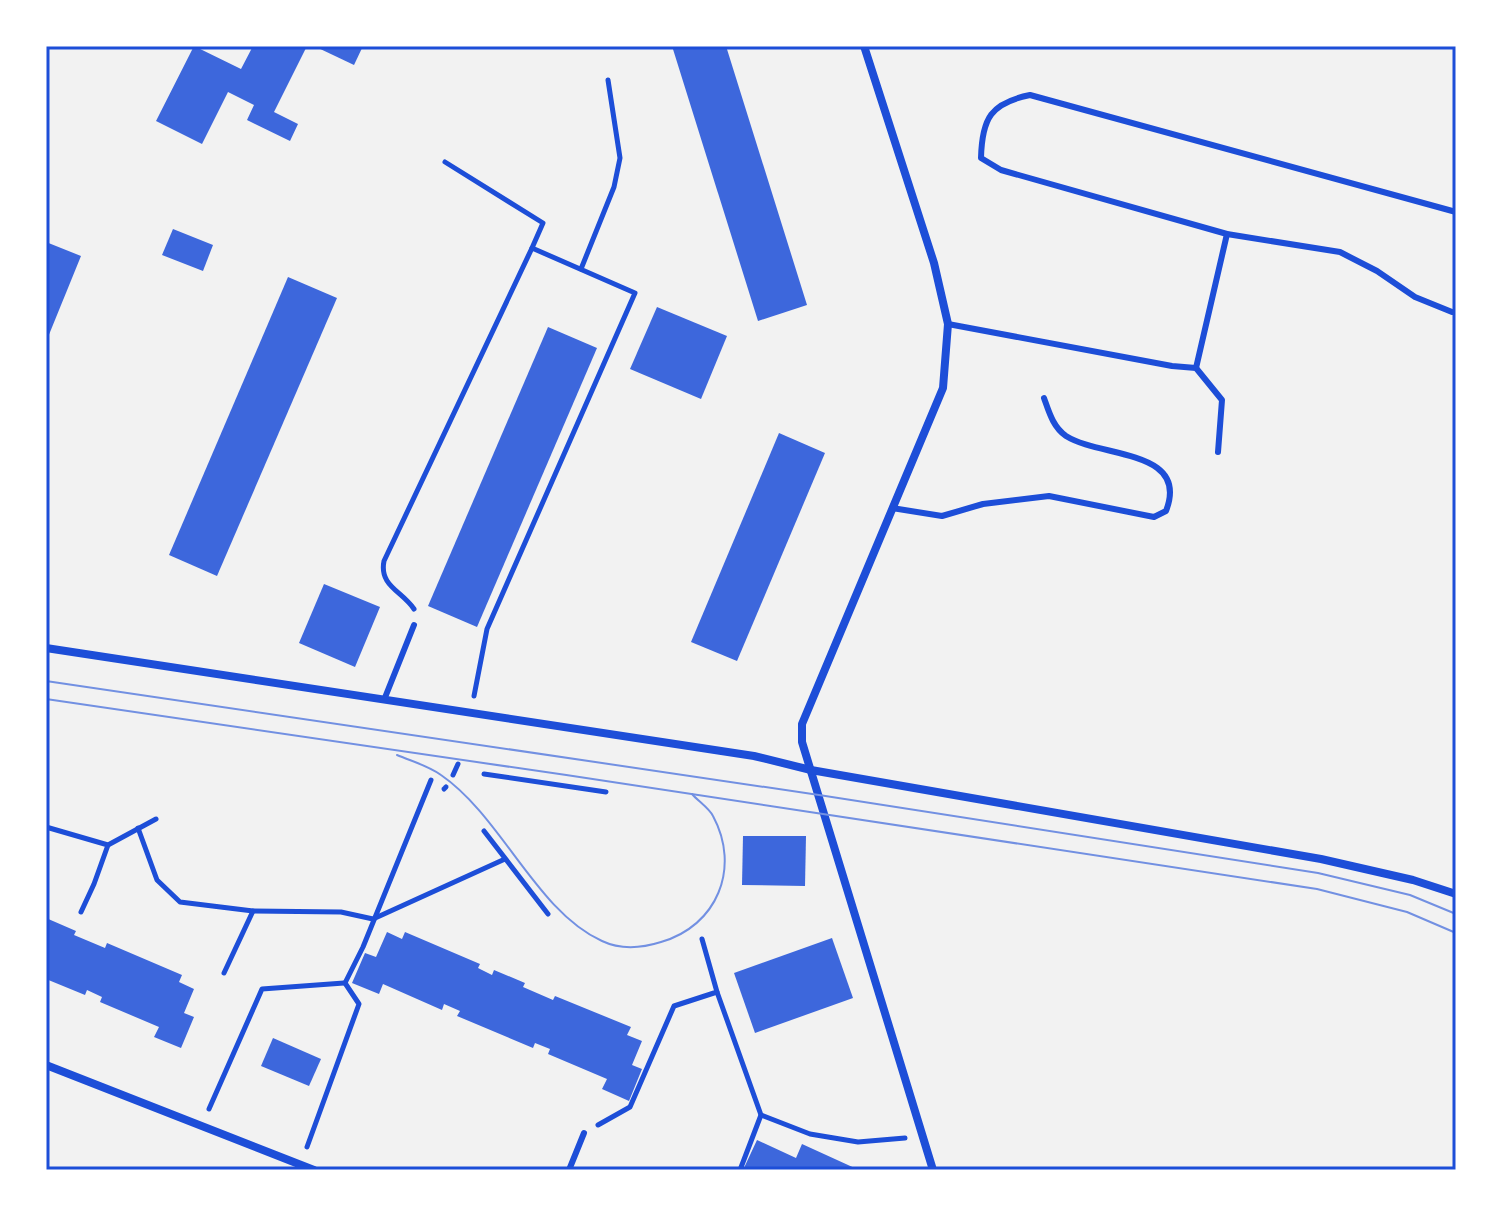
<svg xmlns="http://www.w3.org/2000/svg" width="1502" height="1216" viewBox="0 0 1502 1216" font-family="Barlow,sans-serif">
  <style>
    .building { fill: #3d67dc }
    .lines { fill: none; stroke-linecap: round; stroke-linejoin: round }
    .path { stroke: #1d4ed8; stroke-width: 5 }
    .service { stroke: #1d4ed8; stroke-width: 6 }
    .minor { stroke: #1d4ed8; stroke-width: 8 }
    .tram { stroke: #7290e2; stroke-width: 2 }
    .neatline { fill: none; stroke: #1d4ed8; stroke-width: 3 }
  </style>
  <rect width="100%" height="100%" fill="#f2f2f2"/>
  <!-- building -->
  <g class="building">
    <polygon points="194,46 241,69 253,46 307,46 274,112 298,124 290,141 247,120 254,105 228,92 202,144 156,121"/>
    <polygon points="314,46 363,46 354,65"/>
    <polygon points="672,46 726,46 807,305 758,321"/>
    <polygon points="173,229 213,245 203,271 162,255"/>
    <polygon points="46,242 81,256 46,342"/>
    <polygon points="288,277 337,298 217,576 169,555"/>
    <polygon points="657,307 727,336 701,399 630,369"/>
    <polygon points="548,327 597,348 477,627 428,606"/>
    <polygon points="779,433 825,453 737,661 691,642"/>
    <polygon points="324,584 380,607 355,667 299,643"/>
    <polygon points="743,836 806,836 805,886 742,885"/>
    <polygon points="46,918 76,931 74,935 105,948 107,943 182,975 179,982 194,989 184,1013 194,1017 181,1048 154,1037 159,1027 100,1002 102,997 87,990 85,995 46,979"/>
    <polygon points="387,932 402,939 405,932 480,964 478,968 492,975 494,970 525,983 523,987 553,1000 555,996 631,1027 627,1035 642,1041 632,1065 642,1069 629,1101 602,1089 607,1079 548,1054 550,1049 535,1043 533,1048 457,1016 460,1011 444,1004 442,1010 383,984 379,994 352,983 365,953 376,957"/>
    <polygon points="832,938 853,998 755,1033 734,973"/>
    <polygon points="273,1038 321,1059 309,1086 261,1066"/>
    <polygon points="757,1140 796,1158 802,1144 859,1170 743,1170"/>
  </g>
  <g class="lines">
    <!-- path -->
    <g class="path">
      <polyline points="445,162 543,223 532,248 635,293 487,629 474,696"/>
      <polyline points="581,269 614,187 620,158 608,80"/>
      <path d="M414,609c-12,-18 -35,-23 -30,-48l148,-313"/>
      <polyline points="484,774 606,792"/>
      <polyline points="453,775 458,764"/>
      <polyline points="444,789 446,787"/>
      <polyline points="46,827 108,845 156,819"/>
      <polyline points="138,828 157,880 180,902 253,911 341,912 373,919 505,859"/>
      <polyline points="484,831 548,914"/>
      <polyline points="81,912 94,884 108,845"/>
      <polyline points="224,973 253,911"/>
      <polyline points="717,992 761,1115 810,1134 858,1142 905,1138"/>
      <polyline points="209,1109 262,989 344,983"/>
      <polyline points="598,1125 630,1107 674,1006 717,992 702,939"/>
      <polyline points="307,1147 359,1004 345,983 363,947 431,780"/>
      <polyline points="740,1170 761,1115"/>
    </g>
    <!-- service -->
    <g class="service">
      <path d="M1452,312l-37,-15 -38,-26 -37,-19 -113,-18 -226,-64 -20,-12c1,-40 10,-55 49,-63l426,117"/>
      <polyline points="948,324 1172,366 1196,368 1222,400 1218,452"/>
      <polyline points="1196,368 1227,234"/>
      <path d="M892,508l50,8 41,-12 66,-8 105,21 12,-6c24,-62 -65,-53 -100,-75 -13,-9 -17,-24 -22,-38"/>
      <polyline points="384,700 414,625"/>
      <polyline points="569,1170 584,1133"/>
    </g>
    <!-- minor -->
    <g class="minor">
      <polyline points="864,46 934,263 948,324 943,388 802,724 802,742 933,1170"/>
      <polyline points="46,648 754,756 811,770 1321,859 1413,880 1456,894"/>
      <polyline points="46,1065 314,1170"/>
    </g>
    <!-- tram -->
    <g class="tram">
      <polyline points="46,681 819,795 1318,873 1410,895 1456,914"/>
      <path d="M46,699c424,60 848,126 1271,190l90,23 49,21"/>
      <path d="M397,755c14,6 32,11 44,20 61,42 95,136 161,166 19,9 40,7 59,1 56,-16 80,-74 52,-126 -4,-8 -15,-15 -21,-22"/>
    </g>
  </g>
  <!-- border -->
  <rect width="1502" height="1216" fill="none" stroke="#ffffff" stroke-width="96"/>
  <rect x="48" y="48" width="1406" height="1120" class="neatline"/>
</svg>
